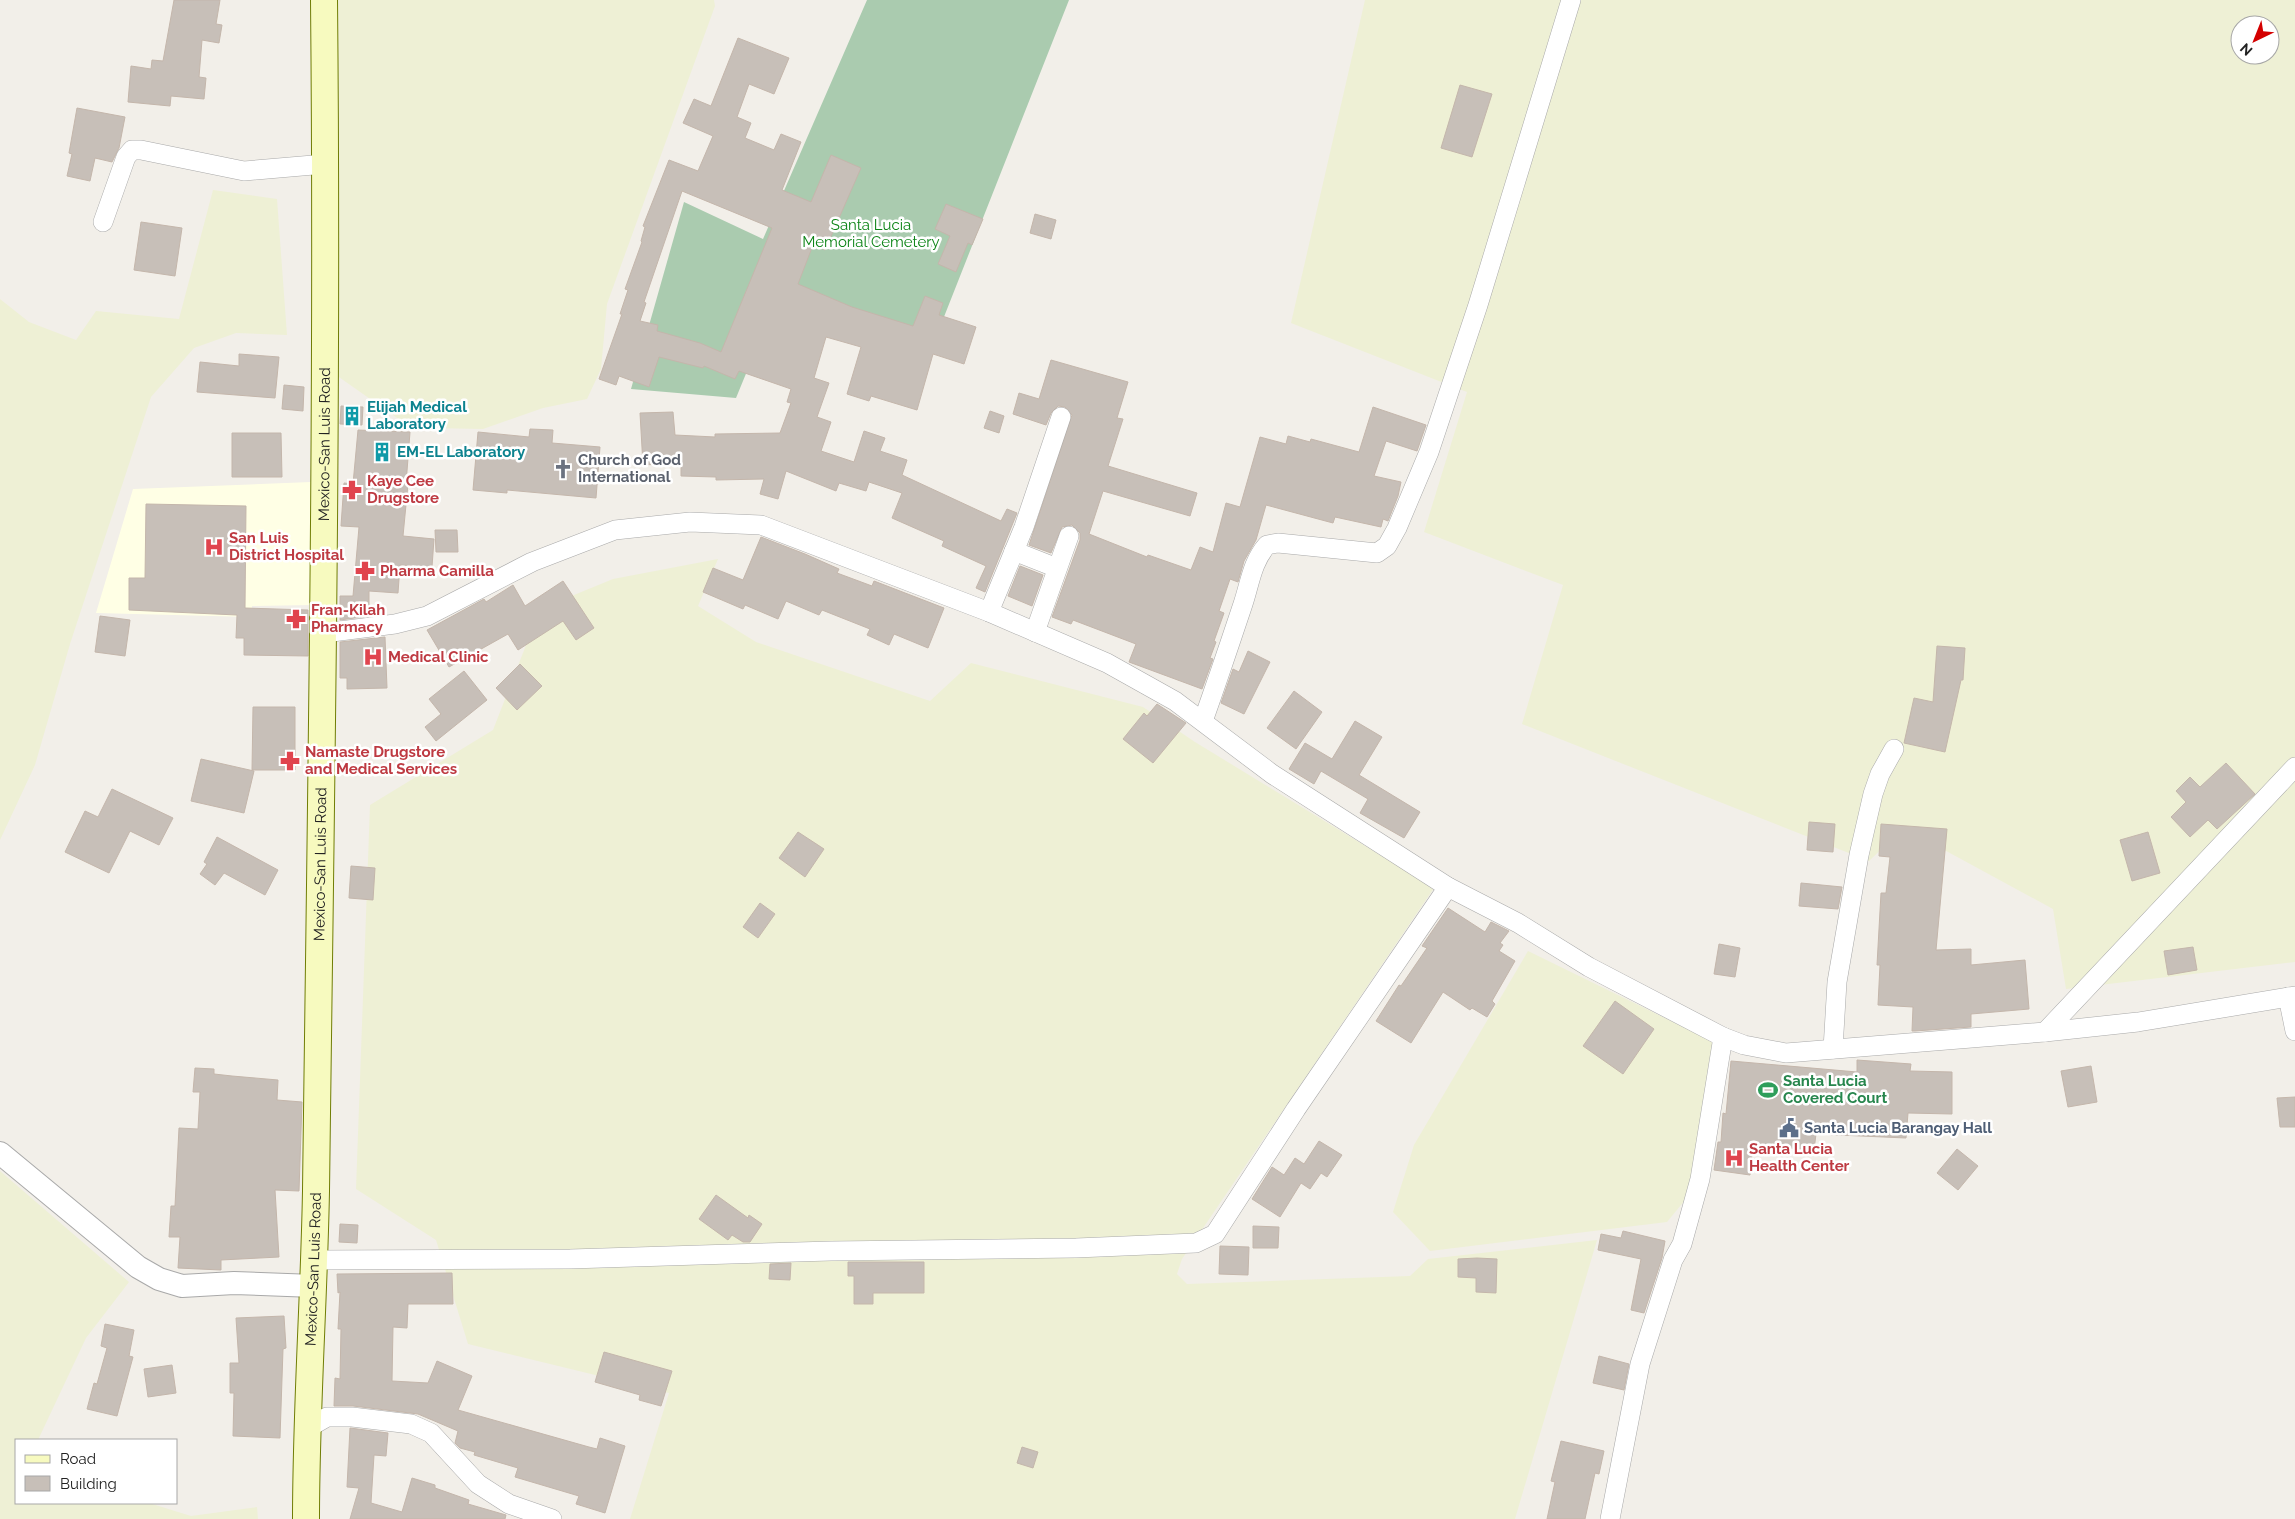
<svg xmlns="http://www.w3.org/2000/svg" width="2295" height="1519" viewBox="0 0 2295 1519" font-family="Raleway,sans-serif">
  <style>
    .education { fill: #ffffe5 }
    .farmland { fill: #eef0d5; fill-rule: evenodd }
    .cemetery { fill: #aacbaf }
    .building { fill: #c7bfb8; stroke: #c4b6ab; fill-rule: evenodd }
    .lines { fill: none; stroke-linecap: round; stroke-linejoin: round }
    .minor-casing { stroke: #a9a9a9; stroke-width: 20 }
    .tertiary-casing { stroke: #a9a9a9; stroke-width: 24 }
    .secondary-casing { stroke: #707d05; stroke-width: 28 }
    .minor { stroke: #fff; stroke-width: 19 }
    .tertiary { stroke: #fff; stroke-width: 22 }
    .secondary { stroke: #f7fabf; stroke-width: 26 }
    .labels { text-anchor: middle; stroke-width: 5; stroke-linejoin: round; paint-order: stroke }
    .park-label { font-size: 15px; fill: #0c8416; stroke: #fff }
    .culture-label { font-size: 15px; font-weight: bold; fill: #0d838f; stroke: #fff; text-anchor: start }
    .street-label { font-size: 15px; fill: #222; stroke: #fff }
    .worship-label { font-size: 15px; font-weight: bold; fill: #5b616d; stroke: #fff; text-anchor: start }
    .health-label { font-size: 15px; font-weight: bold; fill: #be3a42; stroke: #fff; text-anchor: start }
    .leisure-label { font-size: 15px; font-weight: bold; fill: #27864d; stroke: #fff; text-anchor: start }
    .service-label { font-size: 15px; font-weight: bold; fill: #4e5e75; stroke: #fff; text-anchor: start }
  </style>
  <rect width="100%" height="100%" fill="#f2efe9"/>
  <!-- education -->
  <polygon class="education" points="311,482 313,605 252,606 251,617 96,613 133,489"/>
  <!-- farmland -->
  <g class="farmland">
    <polygon points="336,0 714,0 715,6 607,304 601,369 587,399 543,408 483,429 429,428 400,420 336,375"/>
    <path d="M1365,0h930v962l-229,27 -13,-80 -116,-63 -46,-6 -22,21 -347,-137 41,-139 -139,-53 43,-140 -176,-69zM2240,25h30v30h-30z"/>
    <polygon points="213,190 277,199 287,335 236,333 194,348 151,397 70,644 35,765 0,840 0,299 29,322 76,340 96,311 179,319"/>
    <polygon points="718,559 698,606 756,642 930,701 971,663 1143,707 1195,742 1434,888 1182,1259 1177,1274 1187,1284 1410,1276 1428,1259 1597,1240 1515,1519 630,1519 669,1393 468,1344 436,1240 356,1189 370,805 493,730 540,609 613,579"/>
    <polygon points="1528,951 1720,1045 1690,1194 1667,1222 1430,1251 1393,1212 1414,1145"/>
    <polygon points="0,1171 129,1282 86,1338 38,1440 16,1440 16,1503 149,1503 191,1516 257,1507 258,1519 0,1519"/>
  </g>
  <!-- cemetery -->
  <polygon class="cemetery" points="867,0 1069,0 925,365 775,303 736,398 631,389 684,202 763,239"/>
  <!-- building -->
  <g class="building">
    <polygon points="174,0 220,0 216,24 222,25 219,43 202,40 199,77 206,78 204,99 171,96 170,106 128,102 131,66 151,69 152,60 163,61"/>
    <path d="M738,38l51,20 -15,36 -25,-10 -12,33 14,6 -6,15 29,12 7,-16 20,8 -19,48 29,12 20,-47 30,13 -36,82 -12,-5 -15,39 54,23 61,19 12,-30 18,7 -4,12 37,12 -12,37 -31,-10 -16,56 -46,-14 -2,5 -22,-7 14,-47 -35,-10 -12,41 15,5 -12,34 14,5 -10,29 33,11 10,-31 21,7 -5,13 27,9 -5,15 99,46 6,-12 10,4 -32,79 -9,-4 10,-22 -44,-20 2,-5 -52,-23 10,-25 -33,-11 -3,9 -27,-8 -3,8 -50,-20 -8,28 -18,-5 4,-15 -48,1v-3l-35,-1v-13l-38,2 -3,-52 33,-1 2,23 40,2v-3l65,-1 11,-30 -4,-1 4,-13 -52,-18 -4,8 -31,-13 -1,2 -44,-11 -10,30 -30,-11 -3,9 -17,-6 23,-65h-2l8,-24 -3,-1 17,-47 -1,-1 4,-14 -2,-1 26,-66 29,11 15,-35 -30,-13 11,-24 17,7zM682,191l90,37 -51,124 -21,-9 -43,-12 1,-6 -18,-4 6,-18 -2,-1z"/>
    <polygon points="1460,85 1492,94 1472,157 1441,148"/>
    <polygon points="77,108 125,117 119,148 112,162 95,158 90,181 67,176 72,154 69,153"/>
    <polygon points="946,204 983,219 972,245 968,243 956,272 938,264 950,236 935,229"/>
    <polygon points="1035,214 1056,220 1051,239 1030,233"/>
    <polygon points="141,222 182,228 175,276 134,270"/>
    <polygon points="239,354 279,357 275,398 197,392 200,362 239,366"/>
    <polygon points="1051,360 1128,382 1117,418 1123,419 1108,466 1197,493 1190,516 1103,491 1089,534 1147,557 1148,555 1191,570 1200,547 1213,552 1226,503 1240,507 1260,437 1286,444 1288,436 1310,442 1311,439 1359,452 1373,407 1426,425 1417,451 1386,441 1374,476 1401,482 1398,496 1388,521 1383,519 1381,527 1335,517 1333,523 1266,505 1256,540 1244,561 1238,582 1230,579 1219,611 1224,613 1214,641 1216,642 1210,658 1213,659 1202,689 1129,662 1136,644 1073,620 1071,624 1052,617 1080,540 1080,533 1072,525 1062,527 1051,553 1029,545 1072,415 1065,407 1058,406 1051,413 1046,425 1013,414 1019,393 1039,399"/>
    <polygon points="284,385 304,387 303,411 282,409"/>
    <polygon points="341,406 363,407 362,425 340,424"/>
    <polygon points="990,411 1004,416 999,433 984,428"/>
    <polygon points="530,429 553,430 552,443 600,447 596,498 507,490 507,493 473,490 478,432 529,437"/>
    <polygon points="358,430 410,432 406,484 408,484 403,536 434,539 432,567 400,565 398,593 369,591 369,616 340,620 340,596 353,596 359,527 341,526 344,483 353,484"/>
    <polygon points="232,433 281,433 282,477 232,477"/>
    <polygon points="146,504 246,506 245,608 308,610 308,656 244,655 244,638 236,638 237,615 129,610 129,578 145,578"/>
    <polygon points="435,530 457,530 458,552 436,552"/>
    <polygon points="761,537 805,554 839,569 837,573 872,586 874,581 944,608 928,648 894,634 889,645 867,635 870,629 822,610 819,615 786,601 778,619 745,605 743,609 703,592 713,568 743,580"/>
    <polygon points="1020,566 1043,575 1032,606 1008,596"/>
    <polygon points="563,581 594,628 576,640 563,621 518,650 508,634 449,667 427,630 484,599 486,602 513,585 525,606"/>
    <polygon points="100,616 130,620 125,656 95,652"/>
    <polygon points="385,637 387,688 347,689 347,678 340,678 340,642"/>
    <polygon points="1937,646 1965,648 1963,680 1961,680 1945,752 1904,743 1914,698 1933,702"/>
    <polygon points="1248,651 1270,662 1244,714 1221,703 1233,669 1239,672"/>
    <polygon points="520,664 542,686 517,710 496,688"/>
    <polygon points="464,671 487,700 436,741 425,727 441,714 429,699"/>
    <polygon points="1294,691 1322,712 1296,749 1267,728"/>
    <polygon points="1157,704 1186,723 1153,763 1123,739 1144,713 1147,716"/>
    <polygon points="253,707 295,707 295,770 252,770"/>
    <polygon points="1355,721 1382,737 1359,775 1420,812 1404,838 1360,813 1368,799 1321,771 1314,784 1289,769 1305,743 1332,759"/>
    <polygon points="201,759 254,771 244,813 191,801"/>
    <polygon points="2226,763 2255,794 2217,829 2208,820 2190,837 2171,817 2186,802 2176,791 2190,777 2200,787"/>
    <polygon points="112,789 173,818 159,845 130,831 109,873 65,852 85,811 98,817"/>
    <polygon points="1809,822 1835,824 1833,852 1807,850"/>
    <polygon points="1881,824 1947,829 1936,950 1971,949 1971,965 2025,960 2029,1009 1971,1014 1971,1027 1915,1031 1912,1031 1913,1007 1878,1005 1880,965 1877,965 1881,893 1886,893 1890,857 1879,856"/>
    <polygon points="798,832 824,849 805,877 779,858"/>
    <polygon points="2148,832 2160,873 2132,881 2120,840"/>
    <polygon points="217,837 278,870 265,895 224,873 215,885 200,874 207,864 204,862"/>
    <polygon points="351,866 375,868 373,900 349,898"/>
    <polygon points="1801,883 1842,887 1838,909 1799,906"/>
    <polygon points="760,903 775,914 758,938 743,927"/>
    <polygon points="1448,908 1485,932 1491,922 1509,931 1500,943 1503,945 1499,951 1515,961 1492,1001 1495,1004 1487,1017 1472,1008 1470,1010 1443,992 1411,1043 1376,1021 1399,985 1401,986 1427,948 1422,946"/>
    <polygon points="1719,944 1740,948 1735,977 1714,974"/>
    <polygon points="2193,947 2197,970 2168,975 2164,951"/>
    <polygon points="1615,1001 1654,1029 1623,1074 1583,1046"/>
    <polygon points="1857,1060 1911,1064 1910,1071 1952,1072 1952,1114 1908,1113 1906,1138 1816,1134 1814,1150 1753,1145 1750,1175 1714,1170 1718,1142 1721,1142 1723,1113 1726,1114 1731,1061 1857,1072"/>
    <polygon points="2091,1066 2097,1102 2068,1107 2061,1071"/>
    <polygon points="195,1068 214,1069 214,1074 232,1076 278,1080 277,1100 302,1102 299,1191 275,1190 279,1257 221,1260 221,1270 178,1268 180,1237 169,1237 171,1206 175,1206 179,1128 198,1129 200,1092 193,1092"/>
    <polygon points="2295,1097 2295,1127 2280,1127 2277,1098"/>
    <polygon points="1319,1141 1342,1155 1327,1177 1321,1173 1310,1189 1301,1183 1280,1217 1252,1199 1272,1167 1284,1175 1295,1158 1304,1164"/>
    <polygon points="1957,1149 1978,1166 1958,1190 1937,1173"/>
    <polygon points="716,1195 748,1218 749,1215 762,1224 750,1242 743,1242 732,1235 728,1240 699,1219"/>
    <polygon points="340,1224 358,1225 357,1243 339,1242"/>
    <polygon points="1253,1226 1279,1227 1278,1248 1253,1248"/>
    <polygon points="1623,1231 1665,1241 1662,1258 1644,1313 1631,1310 1641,1259 1598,1250 1601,1234 1621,1238"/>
    <polygon points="1220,1246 1249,1247 1248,1275 1219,1274"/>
    <polygon points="1477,1258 1497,1259 1496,1293 1476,1292 1476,1278 1458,1277 1458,1259"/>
    <polygon points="848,1262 924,1262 924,1293 873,1293 873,1304 854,1304 854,1276 848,1276"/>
    <polygon points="791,1263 790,1280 769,1279 770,1264"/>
    <polygon points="452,1273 453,1304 408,1304 407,1328 393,1327 392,1381 428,1383 437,1361 472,1376 458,1410 589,1447 597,1449 600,1438 625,1446 605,1513 576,1504 579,1496 515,1477 518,1468 474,1455 475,1452 460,1448 455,1443 458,1431 418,1414 353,1406 334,1406 335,1378 340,1379 341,1329 338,1329 340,1292 338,1293 337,1274"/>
    <polygon points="284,1316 286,1348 283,1349 280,1438 233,1436 234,1393 230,1393 230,1363 239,1363 236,1318"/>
    <polygon points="105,1324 134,1330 129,1356 133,1357 117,1416 87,1409 94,1383 97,1384 107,1348 101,1346"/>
    <polygon points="604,1352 672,1371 661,1406 639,1400 640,1395 595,1382"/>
    <polygon points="1599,1356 1629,1364 1624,1390 1593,1383"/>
    <polygon points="172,1365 176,1393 148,1397 144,1369"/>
    <polygon points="350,1428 388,1433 386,1456 374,1455 371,1503 402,1512 412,1478 435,1485 435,1488 469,1500 468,1504 506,1515 505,1519 350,1519 359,1488 347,1487"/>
    <polygon points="1561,1441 1604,1451 1599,1474 1595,1473 1585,1519 1547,1519 1555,1482 1551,1481"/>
    <polygon points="1022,1447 1038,1452 1033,1468 1017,1463"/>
  </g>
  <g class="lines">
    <defs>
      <g id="minor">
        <polyline points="103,222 126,157 132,150 141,150 244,171 325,164"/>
        <polyline points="1014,551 1057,568"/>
        <polyline points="989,612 1024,527 1061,417"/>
        <polyline points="1035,632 1069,536"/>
        <polyline points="324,633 395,624 427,616 532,562 615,530 690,522 761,525 989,612 1107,663 1175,701 1272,774 1448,887 1518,923 1589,967 1723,1037 1744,1045 1786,1053 2045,1032 2138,1022 2295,996"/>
        <path d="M1203,721c14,-39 27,-78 40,-117 7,-21 9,-42 24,-59l11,-2 99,10 10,-7 10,-18 32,-76 49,-147 93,-305"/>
        <polyline points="2288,997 2295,1031"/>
        <polyline points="2045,1032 2295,767"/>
        <polyline points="1833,1049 1837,982 1859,855 1873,794 1880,774 1894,749"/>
        <polyline points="315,1260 570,1259 831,1251 1076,1248 1196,1243 1215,1234 1296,1109 1448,887"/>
        <polyline points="306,1429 327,1417 352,1417 411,1424 431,1433 478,1484 509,1504 552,1519"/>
        <polyline points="1610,1519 1640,1364 1673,1260 1682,1244 1700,1179 1723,1037"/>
      </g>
      <polyline id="tertiary" points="0,1153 138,1267 159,1279 182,1286 234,1283 314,1286"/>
      <g id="secondary">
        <path id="s1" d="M306,1519c0,-110 8,-219 10,-328 5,-397 12,-794 8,-1191"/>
      </g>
    </defs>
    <!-- minor casing -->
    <use href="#minor" class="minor-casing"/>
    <!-- tertiary casing -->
    <use href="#tertiary" class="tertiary-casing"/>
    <!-- secondary casing -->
    <use href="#secondary" class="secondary-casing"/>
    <!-- minor -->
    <use href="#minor" class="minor"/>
    <!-- tertiary -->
    <use href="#tertiary" class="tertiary"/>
    <!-- secondary -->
    <use href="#secondary" class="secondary"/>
  </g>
  <!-- icons -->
  <defs>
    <symbol id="building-bare" viewBox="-9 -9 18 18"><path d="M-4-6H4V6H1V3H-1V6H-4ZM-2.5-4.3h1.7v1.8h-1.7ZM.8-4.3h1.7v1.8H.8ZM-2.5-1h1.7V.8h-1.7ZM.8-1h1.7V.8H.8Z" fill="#0f9aa8" stroke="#fff" stroke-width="2.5" paint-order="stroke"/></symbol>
    <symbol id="church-bare" viewBox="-9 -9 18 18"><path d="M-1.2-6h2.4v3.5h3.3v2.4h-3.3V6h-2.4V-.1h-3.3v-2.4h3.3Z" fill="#6b7280" stroke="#fff" stroke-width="2.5" paint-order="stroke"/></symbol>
    <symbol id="pharmacy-bare" viewBox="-9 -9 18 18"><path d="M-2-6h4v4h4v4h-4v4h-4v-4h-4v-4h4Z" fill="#e0444e" stroke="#fff" stroke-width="2.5" paint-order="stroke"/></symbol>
    <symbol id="hospital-bare" viewBox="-9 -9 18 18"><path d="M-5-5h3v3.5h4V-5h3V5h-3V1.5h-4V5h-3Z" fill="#e0444e" stroke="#fff" stroke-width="2.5" paint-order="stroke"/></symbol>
    <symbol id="stadium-bare" viewBox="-9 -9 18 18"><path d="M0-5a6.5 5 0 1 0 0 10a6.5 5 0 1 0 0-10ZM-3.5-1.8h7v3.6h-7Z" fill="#2e9e5b" stroke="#fff" stroke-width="2.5" paint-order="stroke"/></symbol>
    <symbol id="civic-bare" viewBox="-9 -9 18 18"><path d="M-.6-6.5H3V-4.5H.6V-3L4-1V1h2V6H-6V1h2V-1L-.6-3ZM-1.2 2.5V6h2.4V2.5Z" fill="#5c6f8a" stroke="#fff" stroke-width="2.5" paint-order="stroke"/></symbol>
  </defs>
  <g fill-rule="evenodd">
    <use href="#building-bare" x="338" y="402" width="28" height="28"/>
    <use href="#building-bare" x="368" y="438" width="28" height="28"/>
    <use href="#church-bare" x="549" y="455" width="28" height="28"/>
    <use href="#pharmacy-bare" x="338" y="476" width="28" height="28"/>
    <use href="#hospital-bare" x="200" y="533" width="28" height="28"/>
    <use href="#pharmacy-bare" x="351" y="557" width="28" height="28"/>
    <use href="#pharmacy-bare" x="282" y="605" width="28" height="28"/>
    <use href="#hospital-bare" x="359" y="643" width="28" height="28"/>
    <use href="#pharmacy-bare" x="276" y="747" width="28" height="28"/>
    <use href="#stadium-bare" x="1754" y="1076" width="28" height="28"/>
    <use href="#civic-bare" x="1775" y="1114" width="28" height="28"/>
    <use href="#hospital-bare" x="1720" y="1144" width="28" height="28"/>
  </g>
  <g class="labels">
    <!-- park labels -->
    <g class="park-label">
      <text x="871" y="230">Santa Lucia<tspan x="871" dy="17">Memorial Cemetery</tspan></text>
    </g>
    <!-- culture labels -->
    <g class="culture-label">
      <text x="367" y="412">Elijah Medical<tspan x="367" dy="17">Laboratory</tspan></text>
      <text x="397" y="457">EM-EL Laboratory</text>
    </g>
    <!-- street labels -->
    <g class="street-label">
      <text dy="5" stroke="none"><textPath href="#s1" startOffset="1075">Mexico-San Luis Road</textPath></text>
      <text dy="5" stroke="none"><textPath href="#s1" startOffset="655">Mexico-San Luis Road</textPath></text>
      <text dy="5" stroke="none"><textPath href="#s1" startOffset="250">Mexico-San Luis Road</textPath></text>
    </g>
    <!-- worship labels -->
    <g class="worship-label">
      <text x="578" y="465">Church of God<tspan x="578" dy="17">International</tspan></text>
    </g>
    <!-- health labels -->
    <g class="health-label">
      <text x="367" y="486">Kaye Cee<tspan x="367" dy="17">Drugstore</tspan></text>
      <text x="229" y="543">San Luis<tspan x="229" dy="17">District Hospital</tspan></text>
      <text x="380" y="576">Pharma Camilla</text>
      <text x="311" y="615">Fran-Kilah<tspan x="311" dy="17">Pharmacy</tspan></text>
      <text x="388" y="662">Medical Clinic</text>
      <text x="305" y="757">Namaste Drugstore<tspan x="305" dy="17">and Medical Services</tspan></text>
      <text x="1749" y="1154">Santa Lucia<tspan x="1749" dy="17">Health Center</tspan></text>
    </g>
    <!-- leisure labels -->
    <g class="leisure-label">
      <text x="1783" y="1086">Santa Lucia<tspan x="1783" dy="17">Covered Court</tspan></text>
    </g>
    <!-- service labels -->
    <g class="service-label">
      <text x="1804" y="1133">Santa Lucia Barangay Hall</text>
    </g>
  </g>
  <!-- legend -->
  <rect x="15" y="1439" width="162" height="65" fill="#ffffff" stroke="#a7a7a7"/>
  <rect x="25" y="1455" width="25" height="8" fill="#f7fabf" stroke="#a7a7a7"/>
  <text x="60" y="1464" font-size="15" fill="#222222">Road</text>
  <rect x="25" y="1476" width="25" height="15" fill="#c7bfb8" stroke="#a7a7a7"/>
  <text x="60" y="1489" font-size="15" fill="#222222">Building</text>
  <!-- north arrow -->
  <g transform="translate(2255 40) rotate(223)"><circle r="24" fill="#ffffff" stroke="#a7a7a7"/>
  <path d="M0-4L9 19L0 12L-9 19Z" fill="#d40000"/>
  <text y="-8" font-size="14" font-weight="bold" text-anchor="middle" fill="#222222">N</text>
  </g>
</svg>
